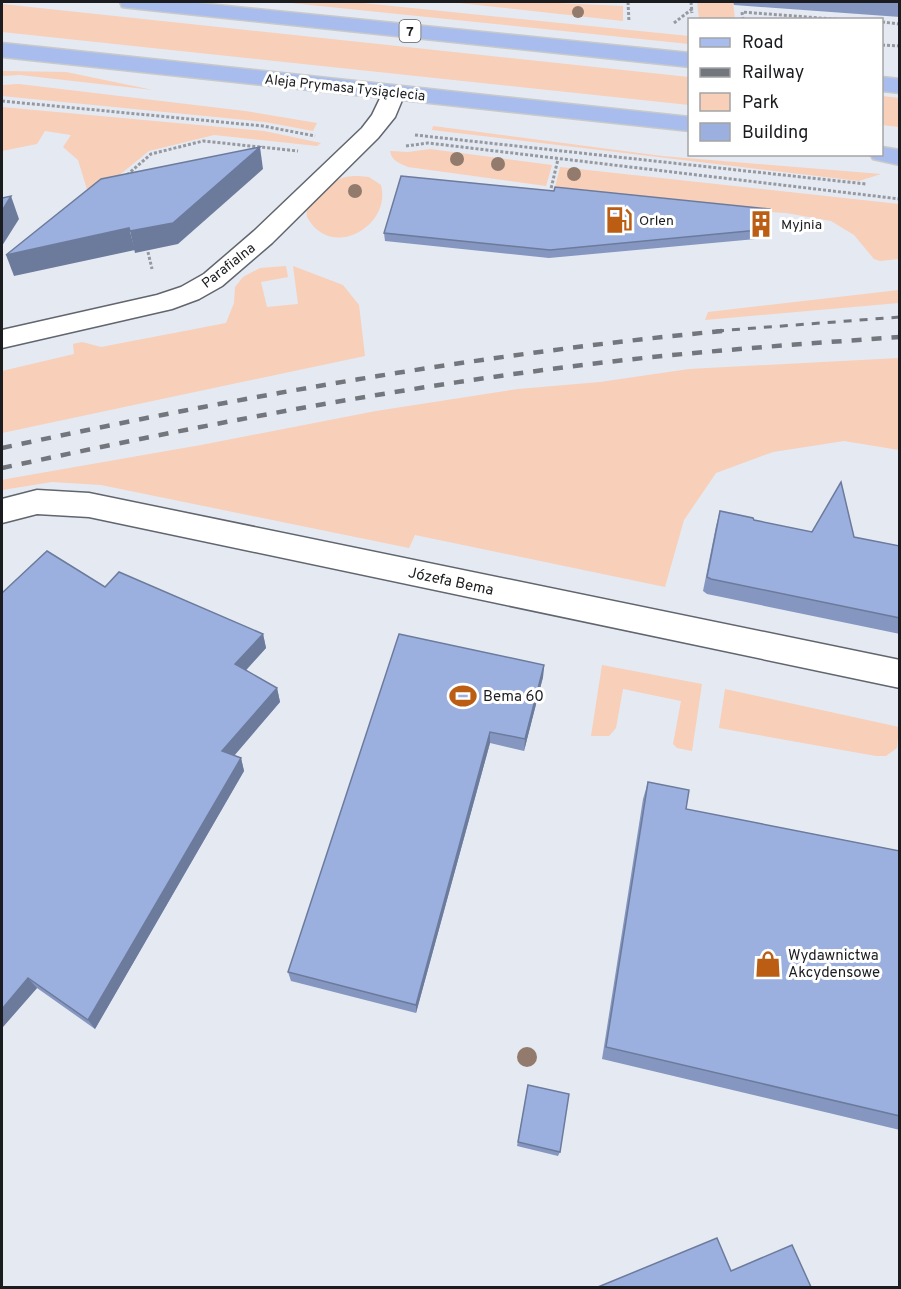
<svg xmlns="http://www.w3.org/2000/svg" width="901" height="1289" viewBox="0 0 901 1289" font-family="Overpass,sans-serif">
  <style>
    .green { fill: #f8cfb8 }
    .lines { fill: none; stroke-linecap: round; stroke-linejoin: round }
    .street-casing { stroke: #61656d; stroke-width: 3 }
    .primary-casing { stroke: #c8c9c9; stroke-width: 3 }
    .path { stroke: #9699a0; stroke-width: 3; stroke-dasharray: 3 2; stroke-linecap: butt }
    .street { fill: #fff; fill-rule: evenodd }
    .primary { fill: #a8bced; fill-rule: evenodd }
    .rail-far1 { stroke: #73767c; stroke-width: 3; stroke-dasharray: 8 8; stroke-linecap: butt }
    .rail { stroke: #73767c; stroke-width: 4.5; stroke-dasharray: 10 10; stroke-linecap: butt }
    .tree { fill: #927b6d }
    .wall { fill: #8597c0 }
    .shaded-wall { fill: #6c7b9c }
    .building { fill: #9bb0df; stroke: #6c7b9c; stroke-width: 1.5 }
    .labels { text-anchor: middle; stroke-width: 6; stroke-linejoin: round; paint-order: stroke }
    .shield { fill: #fff; stroke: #5f6062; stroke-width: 1.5 }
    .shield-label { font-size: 14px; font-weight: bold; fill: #1a1c1f }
    .far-street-label { font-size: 14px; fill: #1a1c1f; stroke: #fff }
    .far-poi-label { font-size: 14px; fill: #1a1c1f; stroke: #fff; text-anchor: start }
    .street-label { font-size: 15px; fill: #1a1c1f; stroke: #fff }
    .poi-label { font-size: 15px; fill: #1a1c1f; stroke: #fff; text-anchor: start }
  </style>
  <rect width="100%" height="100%" fill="#e5e9f2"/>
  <!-- green -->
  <g class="green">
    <polygon points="281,2 353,2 689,36 689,44"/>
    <polygon points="450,2 534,2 623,6 623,21"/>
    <polygon points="697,2 733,2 735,19 699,19"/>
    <polygon points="2,4 689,77 689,105 2,32"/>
    <polygon points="2,71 66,72 153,90 20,75 2,76"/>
    <polygon points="19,84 245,111 317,123 313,131 265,122 2,96 2,85"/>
    <polygon points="882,96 899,98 899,127 882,125"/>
    <polygon points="2,107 264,131 321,143 317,146 214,135 149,151 90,199 78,160 63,147 71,135 45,131 37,144 2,151"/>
    <polygon points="433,126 662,156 881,174 859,181 432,130"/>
    <path d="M430,149l122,16 -6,21 -138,-19c-9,-4 -16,-6 -18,-16l18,1z"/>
    <polygon points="560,167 899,204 899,259 880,261 874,259 854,235 831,221 786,213 740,210 555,187"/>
    <path d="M359,176l10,1 12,8c11,40 -49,77 -74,32 -4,-13 21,-33 33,-38 6,-3 12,-3 19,-3z"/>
    <polygon points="286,266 288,277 261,282 267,307 298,304 293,266 343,285 359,305 365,356 2,433 2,371 74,354 73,344 82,342 101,347 226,323 234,303 235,287 243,277 260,268"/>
    <polygon points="899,290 899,303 705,320 708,312"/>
    <polygon points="899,358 899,450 844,441 773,452 716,473 684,520 665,587 415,535 409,548 101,485 52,482 2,490 2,480 12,478 201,445 376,411 518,389 600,382 689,369"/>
    <polygon points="602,665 702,684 692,751 677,748 673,744 681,701 623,689 616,728 609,736 591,736"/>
    <polygon points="725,689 899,727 897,748 886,756 876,756 719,728"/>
  </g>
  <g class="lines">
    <defs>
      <g id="street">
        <polygon points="393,86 401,88 405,93 395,117 378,138 272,243 222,286 199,299 172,309 2,348 2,330 157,295 181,287 204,274 254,231 362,128 372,115 385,88"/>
        <polygon points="37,490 89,493 900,660 900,688 89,517 37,514 2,523 2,499"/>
      </g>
      <g id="primary">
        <polygon points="120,2 188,2 690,53 690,67 130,8 122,7"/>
        <polygon points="2,43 690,117 690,131 2,57"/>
        <polygon points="882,77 900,79 900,93 882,91"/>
        <polygon points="882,147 900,150 900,165 873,159 870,154 882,154"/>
      </g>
    </defs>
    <!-- street casing -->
    <use href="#street" class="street-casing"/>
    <!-- primary casing -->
    <use href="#primary" class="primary-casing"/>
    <!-- path -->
    <g class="path">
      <polyline points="628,2 629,22"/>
      <polyline points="691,2 692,13"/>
      <polyline points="743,20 742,12 846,20"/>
      <polyline points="882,22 900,24"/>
      <polyline points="674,23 692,9"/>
      <polyline points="882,45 900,46"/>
      <polyline points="2,101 263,126 315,136"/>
      <polyline points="415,135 866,184"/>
      <polyline points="406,146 428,143 900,199"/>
      <polyline points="127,175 151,154 203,141 298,151"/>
      <polyline points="550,193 558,159"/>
      <polyline points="148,252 152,269"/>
    </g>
    <!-- street -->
    <use href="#street" class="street"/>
    <!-- primary -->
    <use href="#primary" class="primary"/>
    <!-- rail-far1 -->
    <polyline class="rail-far1" points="716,331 900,317"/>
    <!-- rail -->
    <g class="rail">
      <path d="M2,448c241,-52 484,-95 730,-118"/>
      <path d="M2,468c185,-40 370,-76 557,-100 113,-15 227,-23 341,-31"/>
    </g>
  </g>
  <!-- trees -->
  <g class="tree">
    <circle cx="578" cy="12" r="6"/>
    <circle cx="457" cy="159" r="7"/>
    <circle cx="498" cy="164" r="7"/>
    <circle cx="574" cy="174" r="7"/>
    <circle cx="355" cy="191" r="7"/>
    <circle cx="527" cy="1057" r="10"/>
  </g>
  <!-- wall -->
  <g class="wall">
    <polygon points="733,2 900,2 900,17 734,5"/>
    <polygon points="769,229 767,238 549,258 385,241 384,233"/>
    <polygon points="720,511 754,520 812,532 854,537 900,546 900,634 707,594 703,591 716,526"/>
    <polygon points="105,587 263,634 266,648 246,670 277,688 280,702 234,756 241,758 244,771 95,1029 37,988 2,1028"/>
    <polygon points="544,665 543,677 524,751 490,743 416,1013 291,981 288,972"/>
    <polygon points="648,782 686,809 900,851 900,1130 602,1059 643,799"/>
    <polygon points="528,1085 560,1152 558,1156 517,1146"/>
  </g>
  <!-- shaded-wall -->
  <g class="shaded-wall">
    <polygon points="260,147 263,169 178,244 135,253 130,231"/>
    <polygon points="11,196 19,219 2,246 2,211"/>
    <polygon points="129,228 135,250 14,276 6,255"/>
    <polygon points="263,634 266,648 239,678 235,664"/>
    <polygon points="544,665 543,677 524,751 525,739"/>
    <polygon points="277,688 280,702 226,765 222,751"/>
    <polygon points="490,732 490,743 416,1013 416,1005"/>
    <polygon points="241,758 244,771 95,1029 88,1020"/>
    <polygon points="28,978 37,988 2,1028 2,1009"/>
  </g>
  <!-- building -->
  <g class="building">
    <polygon points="260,147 173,223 130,231 129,228 6,255 101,179"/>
    <polygon points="401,176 554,191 555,187 770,209 769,229 550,250 384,233"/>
    <polygon points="11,196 2,211 2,198"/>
    <polygon points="841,482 854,537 900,546 900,618 711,579 707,577 720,511 753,518 754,520 812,532"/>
    <polygon points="47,551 105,587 119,572 263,634 235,664 277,688 222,751 241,758 88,1020 28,978 2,1009 2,593"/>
    <polygon points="399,634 544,665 525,739 490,732 416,1005 288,972"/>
    <polygon points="648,782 689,790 686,809 900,851 900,1116 606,1047"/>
    <polygon points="528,1085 569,1094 560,1152 518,1142"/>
    <polygon points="717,1238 731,1271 792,1245 811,1287 598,1287"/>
  </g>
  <!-- icons -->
  <defs>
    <symbol id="fuel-bare" viewBox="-9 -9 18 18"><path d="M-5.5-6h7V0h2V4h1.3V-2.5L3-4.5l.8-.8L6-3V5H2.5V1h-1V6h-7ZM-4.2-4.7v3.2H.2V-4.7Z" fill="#bb5d13" stroke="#fff" stroke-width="2.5" paint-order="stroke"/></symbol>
    <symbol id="building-bare" viewBox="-9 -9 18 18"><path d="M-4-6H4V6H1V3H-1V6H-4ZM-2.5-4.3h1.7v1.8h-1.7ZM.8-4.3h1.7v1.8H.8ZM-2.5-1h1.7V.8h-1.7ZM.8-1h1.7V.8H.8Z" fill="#bb5d13" stroke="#fff" stroke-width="2.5" paint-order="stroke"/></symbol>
    <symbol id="stadium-bare" viewBox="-9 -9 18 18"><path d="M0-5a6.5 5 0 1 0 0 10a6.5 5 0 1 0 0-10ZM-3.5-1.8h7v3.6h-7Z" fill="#bb5d13" stroke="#fff" stroke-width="2.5" paint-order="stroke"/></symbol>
    <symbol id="shop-bare" viewBox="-9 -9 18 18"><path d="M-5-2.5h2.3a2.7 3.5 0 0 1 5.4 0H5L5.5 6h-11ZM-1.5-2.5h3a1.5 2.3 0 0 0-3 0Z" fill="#bb5d13" stroke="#fff" stroke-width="2.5" paint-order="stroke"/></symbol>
  </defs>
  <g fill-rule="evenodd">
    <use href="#fuel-bare" x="600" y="201" width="38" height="38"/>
    <use href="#building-bare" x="742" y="205" width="38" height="38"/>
    <use href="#stadium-bare" x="444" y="677" width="38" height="38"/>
    <use href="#shop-bare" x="749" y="945" width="38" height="38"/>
  </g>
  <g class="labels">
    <!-- shield labels -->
    <rect class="shield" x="399.5" y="20" width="21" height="22" rx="4.5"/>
    <g class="shield-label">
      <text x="410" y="36">7</text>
    </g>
    <!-- far-street labels -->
    <g class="far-street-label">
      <text transform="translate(345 87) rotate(6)" y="5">Aleja Prymasa Tysiąclecia</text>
      <text transform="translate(228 265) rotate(-38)" y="5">Parafialna</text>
    </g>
    <!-- far-poi labels -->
    <g class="far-poi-label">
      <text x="639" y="225">Orlen</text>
      <text x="781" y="229">Myjnia</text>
    </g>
    <!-- street labels -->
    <g class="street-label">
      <text transform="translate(451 581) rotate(12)" y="5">Józefa Bema</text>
    </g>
    <!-- poi labels -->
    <g class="poi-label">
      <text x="483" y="701">Bema 60</text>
      <text x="788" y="960">Wydawnictwa<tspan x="788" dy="17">Akcydensowe</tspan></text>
    </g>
  </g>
  <!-- border -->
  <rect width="901" height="1289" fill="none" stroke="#1a1c1f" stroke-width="6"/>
  <!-- legend -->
  <rect x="688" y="18" width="195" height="138" fill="#ffffff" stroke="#a3a4a5" stroke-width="1.5"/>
  <rect x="700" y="38" width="30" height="9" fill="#a8bced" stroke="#a3a4a5" stroke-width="1.5"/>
  <text x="742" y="48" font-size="18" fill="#1a1c1f">Road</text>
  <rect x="700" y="68" width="30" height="9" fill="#73767c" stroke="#a3a4a5" stroke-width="1.5"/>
  <text x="742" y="78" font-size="18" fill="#1a1c1f">Railway</text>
  <rect x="700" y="93" width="30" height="18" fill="#f8cfb8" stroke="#a3a4a5" stroke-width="1.5"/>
  <text x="742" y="108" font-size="18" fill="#1a1c1f">Park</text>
  <rect x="700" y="123" width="30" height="18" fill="#9bb0df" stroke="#a3a4a5" stroke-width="1.5"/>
  <text x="742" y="138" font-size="18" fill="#1a1c1f">Building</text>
</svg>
